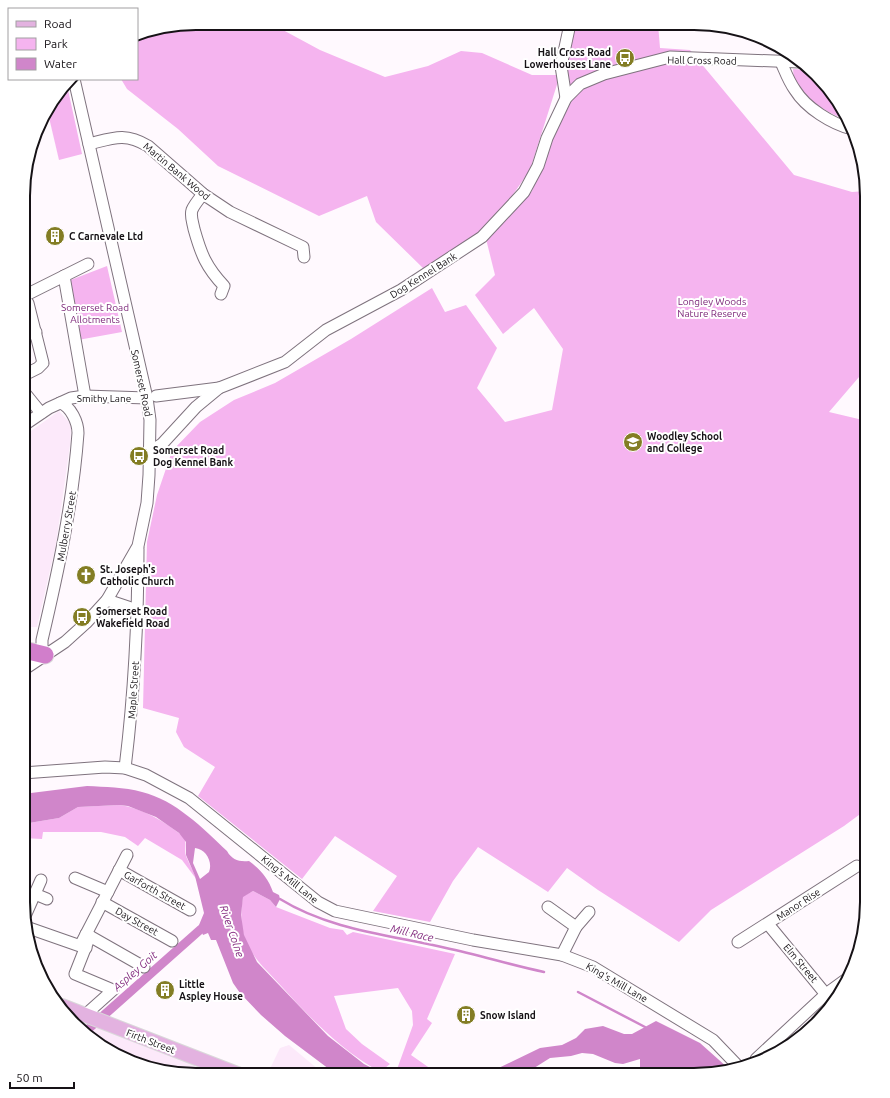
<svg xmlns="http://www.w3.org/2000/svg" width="890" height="1098" viewBox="0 0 890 1098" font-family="Ubuntu,sans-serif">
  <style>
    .built { fill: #fce9fa }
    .green { fill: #f5b4ef }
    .water { fill: #d086ca; fill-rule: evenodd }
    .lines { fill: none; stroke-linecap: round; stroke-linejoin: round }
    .stream { stroke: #d086ca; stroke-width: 2.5 }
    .canal { stroke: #d086ca; stroke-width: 9 }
    .minor-casing { stroke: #7f737e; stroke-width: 13 }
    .major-casing { stroke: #dad9da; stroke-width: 16 }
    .highway-casing { stroke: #dad9da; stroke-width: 19 }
    .minor { stroke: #fff; stroke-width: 11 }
    .major { stroke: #e3b2e0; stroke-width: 14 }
    .highway { stroke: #d17ecb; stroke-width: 17 }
    .labels { text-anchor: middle; stroke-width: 4; stroke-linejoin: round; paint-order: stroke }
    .poi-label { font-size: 10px; font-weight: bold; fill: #161216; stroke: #fff; text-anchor: start }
    .street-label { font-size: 10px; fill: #161216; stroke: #fff }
    .park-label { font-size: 10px; fill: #771f74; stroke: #fff }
    .water-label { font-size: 11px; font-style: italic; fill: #832b7f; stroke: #fff }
    .rim { fill: none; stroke: #161216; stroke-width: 2 }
  </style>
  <rect width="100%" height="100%" fill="#fff9fe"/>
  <!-- built -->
  <g class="built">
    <polygon points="59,411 69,422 71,428 70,445 56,544 37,627 24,627 24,436"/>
    <polygon points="83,1020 263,1075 184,1075 140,1066 100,1046 79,1024"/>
    <polygon points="289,1045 325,1075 267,1075 280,1048"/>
  </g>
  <!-- green -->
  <g class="green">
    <polygon points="196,23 270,23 320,50 385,77 428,66 461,51 482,53 532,75 560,75 530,170 512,196 486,227 425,270 376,222 367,196 319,216 218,166 178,129 127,89 121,79 137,79 137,34"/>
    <polygon points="574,24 658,24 660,48 690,50 794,175 852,192 866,191 867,196 867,374 859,377 829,412 867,421 867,809 844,826 711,910 679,942 598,890 567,868 548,892 478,847 453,881 430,922 373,911 397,876 335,836 302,879 198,796 215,767 184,747 176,732 179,718 143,708 147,542 157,495 172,451 200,422 234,400 275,383 351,339 432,288 445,312 466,305 497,348 477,388 505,422 552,410 563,349 534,308 503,334 475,295 495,275 486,239 532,191 565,108 563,67"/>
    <path d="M793,69l14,1 37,40 4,10c-21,-6 -55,-26 -55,-51z"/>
    <polygon points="67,85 82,154 59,160 47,109"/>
    <polygon points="107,266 122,332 78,340 68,281"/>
    <path d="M119,805c24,3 46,17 65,32 3,6 0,13 2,19 3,8 8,16 11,24l-15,-20 -37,-22 -7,8 -13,-9 -24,-5h-58l-1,7 -19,-1v-14l36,-6 19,-11z"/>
    <path d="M253,891l17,9 6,7 54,21 13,2 4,5 6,-3 102,22 -28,65 5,4 -21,32 20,14 -3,6h-22l-10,-3 17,-47 -1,-14 -14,-23 -64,8 12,33 16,15 28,20 -10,8c-39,-22 -69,-53 -98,-85 -17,-19 -29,-27 -38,-51 -4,-13 -3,-27 -1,-40z"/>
  </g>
  <!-- water -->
  <g class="water">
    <path d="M87,786c18,1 37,1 55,6 33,8 61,36 85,59 5,9 12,11 22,10 12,9 19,17 24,31l6,3 1,4 -4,8 -6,-7 -17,-9 -10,6 -2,18 3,20 13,27 71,74 36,28 16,8 13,3h-56l-52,-39 -24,-21 -21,-22 -7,-10 -17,-43h-5l-3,-7 -5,2 -4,-10 5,-12 -9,-37 -9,-21v-13l-7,-9 -23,-16 -28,-11 -9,-1 -41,2 -19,11 -36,6v-30zM195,848c11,1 18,14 14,24l-9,7 -7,-16z"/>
    <polygon points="656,1021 700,1043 728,1068 705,1075 622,1075 635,1071 640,1067 640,1059 623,1064 615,1063 593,1054 582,1053 571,1056 550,1058 523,1075 484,1075 540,1048 562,1045 576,1038 585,1029 603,1026 624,1034 632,1034"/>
  </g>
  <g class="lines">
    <!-- stream -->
    <g class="stream">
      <path d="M280,899c50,31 110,36 166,49 33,7 65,17 98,24"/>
      <polyline points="578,992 645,1027"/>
    </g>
    <!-- canal -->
    <polyline class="canal" points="86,1031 201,929"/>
    <defs>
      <g id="minor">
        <polyline points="391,24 396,24"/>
        <path d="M781,62c4,9 8,20 14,28 11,18 37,34 57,39"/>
        <polyline points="566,98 561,66 570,24"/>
        <path d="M89,144c24,-6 36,-12 59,2l55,48 27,18 73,35 1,10"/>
        <path d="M203,194c-4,5 -9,11 -11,16 -2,6 1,13 2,19 7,25 12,38 30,57l-3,8"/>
        <polyline points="64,276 85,396"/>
        <polyline points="24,296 88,264"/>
        <polyline points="24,336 36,332"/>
        <polyline points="24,375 38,368 43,363 28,303"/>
        <polyline points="24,392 41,413"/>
        <polyline points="156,396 219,388"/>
        <polyline points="24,425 49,408 71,398 85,396 147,398"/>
        <polyline points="151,451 162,444 196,407 219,388 285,362 326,330 401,290 482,237 524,192 538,166 547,138 566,98 580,84 604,74 670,57 799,62"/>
        <polyline points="107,600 131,608 138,613"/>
        <path d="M45,655l-3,-8v-7c16,-68 31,-137 36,-207 0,-10 -7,-27 -18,-30"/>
        <polyline points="23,670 65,642 86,623 107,600 138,546 147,503 149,475 150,420 147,398 74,79"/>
        <path d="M125,768c9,-73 13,-146 13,-219"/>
        <polyline points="23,773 105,767 125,768 146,775 189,798 318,902 335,911 473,940 562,955 593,967 713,1040 737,1065"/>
        <polyline points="119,870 190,910"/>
        <polyline points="75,878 108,892"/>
        <polyline points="35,894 47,899"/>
        <polyline points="102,902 172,941"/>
        <polyline points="548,907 576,927"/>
        <polyline points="25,916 41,880"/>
        <polyline points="768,924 833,1003"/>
        <polyline points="26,927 86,948"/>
        <polyline points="86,934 144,967"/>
        <polyline points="82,942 127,855"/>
        <polyline points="738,942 857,866"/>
        <polyline points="562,955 576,927 589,912"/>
        <polyline points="85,1015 113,990 75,974 90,936"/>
        <polyline points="756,1059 826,994 848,978"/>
      </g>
      <polyline id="major" points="62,1006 240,1075"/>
      <polyline id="highway" points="24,650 45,655"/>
    </defs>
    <!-- minor casing -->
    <use href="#minor" class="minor-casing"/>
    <!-- major casing -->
    <use href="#major" class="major-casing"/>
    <!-- highway casing -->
    <use href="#highway" class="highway-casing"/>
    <!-- minor -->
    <use href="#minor" class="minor"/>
    <!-- major -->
    <use href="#major" class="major"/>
    <!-- highway -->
    <use href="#highway" class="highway"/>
  </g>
  <!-- icons -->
  <defs>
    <symbol id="bus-disc" viewBox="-11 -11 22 22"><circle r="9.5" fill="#837d24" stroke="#fff"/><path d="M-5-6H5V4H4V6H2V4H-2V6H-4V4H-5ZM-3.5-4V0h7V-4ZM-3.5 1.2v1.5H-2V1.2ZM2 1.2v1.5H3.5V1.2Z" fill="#fff"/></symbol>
    <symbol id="building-disc" viewBox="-11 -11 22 22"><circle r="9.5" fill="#837d24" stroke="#fff"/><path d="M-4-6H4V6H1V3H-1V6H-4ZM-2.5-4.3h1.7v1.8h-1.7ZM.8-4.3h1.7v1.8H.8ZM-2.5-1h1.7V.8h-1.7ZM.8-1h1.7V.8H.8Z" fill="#fff"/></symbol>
    <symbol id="school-disc" viewBox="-11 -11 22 22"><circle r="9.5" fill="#837d24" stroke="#fff"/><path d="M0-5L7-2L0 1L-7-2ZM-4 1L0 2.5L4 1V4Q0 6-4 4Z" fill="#fff"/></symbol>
    <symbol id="church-disc" viewBox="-11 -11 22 22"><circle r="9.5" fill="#837d24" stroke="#fff"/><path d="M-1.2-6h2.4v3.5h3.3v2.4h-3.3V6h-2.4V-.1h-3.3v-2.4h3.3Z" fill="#fff"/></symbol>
  </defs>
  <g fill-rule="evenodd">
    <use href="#bus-disc" x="614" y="47" width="22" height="22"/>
    <use href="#building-disc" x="44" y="225" width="22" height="22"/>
    <use href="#school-disc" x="622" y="431" width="22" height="22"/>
    <use href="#bus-disc" x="128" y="445" width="22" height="22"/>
    <use href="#church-disc" x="75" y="564" width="22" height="22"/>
    <use href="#bus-disc" x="71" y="606" width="22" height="22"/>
    <use href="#building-disc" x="154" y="979" width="22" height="22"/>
    <use href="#building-disc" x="455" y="1004" width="22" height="22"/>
  </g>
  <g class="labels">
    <!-- poi labels -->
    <g class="poi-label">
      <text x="611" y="56" text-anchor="end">Hall Cross Road<tspan x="611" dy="12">Lowerhouses Lane</tspan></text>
      <text x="69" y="240">C Carnevale Ltd</text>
      <text x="647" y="440">Woodley School<tspan x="647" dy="12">and College</tspan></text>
      <text x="153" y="454">Somerset Road<tspan x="153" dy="12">Dog Kennel Bank</tspan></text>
      <text x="100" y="573">St. Joseph's<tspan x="100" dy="12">Catholic Church</tspan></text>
      <text x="96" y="615">Somerset Road<tspan x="96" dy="12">Wakefield Road</tspan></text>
      <text x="179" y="988">Little<tspan x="179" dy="12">Aspley House</tspan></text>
      <text x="480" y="1019">Snow Island</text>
    </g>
    <!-- street labels -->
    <g class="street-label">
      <text transform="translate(702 60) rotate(1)" y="4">Hall Cross Road</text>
      <text transform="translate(177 171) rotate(40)" y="4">Martin Bank Wood</text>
      <text transform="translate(423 275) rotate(-32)" y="4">Dog Kennel Bank</text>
      <text transform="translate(142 383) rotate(78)" y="4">Somerset Road</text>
      <text x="104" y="402">Smithy Lane</text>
      <text transform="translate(66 526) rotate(-80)" y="4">Mulberry Street</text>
      <text transform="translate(133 690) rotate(-86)" y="4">Maple Street</text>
      <text transform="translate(290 879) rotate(39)" y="4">King's Mill Lane</text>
      <text transform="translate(155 890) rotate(29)" y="4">Garforth Street</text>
      <text transform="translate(798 904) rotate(-33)" y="4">Manor Rise</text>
      <text transform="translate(137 921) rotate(29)" y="4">Day Street</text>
      <text transform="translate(801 963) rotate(50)" y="4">Elm Street</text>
      <text transform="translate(617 982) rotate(30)" y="4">King's Mill Lane</text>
      <text transform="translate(151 1041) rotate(21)" y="4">Firth Street</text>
    </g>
    <!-- park labels -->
    <g class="park-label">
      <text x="712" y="305">Longley Woods<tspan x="712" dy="12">Nature Reserve</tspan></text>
      <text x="95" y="311">Somerset Road<tspan x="95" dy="12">Allotments</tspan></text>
    </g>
    <!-- water labels -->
    <g class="water-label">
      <text transform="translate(232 931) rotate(71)" y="4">River Colne</text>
      <text transform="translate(412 933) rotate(13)" y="4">Mill Race</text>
      <text transform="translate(135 971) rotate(-41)" y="4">Aspley Goit</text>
    </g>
  </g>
  <!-- crop -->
  <path d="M0 0H890V1098H0ZM196 30H694A166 166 0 0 1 860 196V902A166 166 0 0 1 694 1068H196A166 166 0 0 1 30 902V196A166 166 0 0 1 196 30Z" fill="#fff" fill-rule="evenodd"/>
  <path class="rim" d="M196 30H694A166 166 0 0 1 860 196V902A166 166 0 0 1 694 1068H196A166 166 0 0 1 30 902V196A166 166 0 0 1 196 30Z"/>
  <!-- legend -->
  <rect x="8" y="8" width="130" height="72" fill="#ffffff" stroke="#a2a0a2"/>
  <rect x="16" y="21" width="20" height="6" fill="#e3b2e0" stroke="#a2a0a2"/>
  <text x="44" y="28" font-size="12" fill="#161216">Road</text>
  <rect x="16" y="38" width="20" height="12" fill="#f5b4ef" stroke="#a2a0a2"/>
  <text x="44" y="48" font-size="12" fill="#161216">Park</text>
  <rect x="16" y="58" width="20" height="12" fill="#d086ca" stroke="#a2a0a2"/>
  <text x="44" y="68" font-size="12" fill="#161216">Water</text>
  <!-- scale -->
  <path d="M10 1082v6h64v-6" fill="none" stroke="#161216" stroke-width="2"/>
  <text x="16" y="1082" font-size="12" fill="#161216" stroke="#ffffff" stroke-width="3" paint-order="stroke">50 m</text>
</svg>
